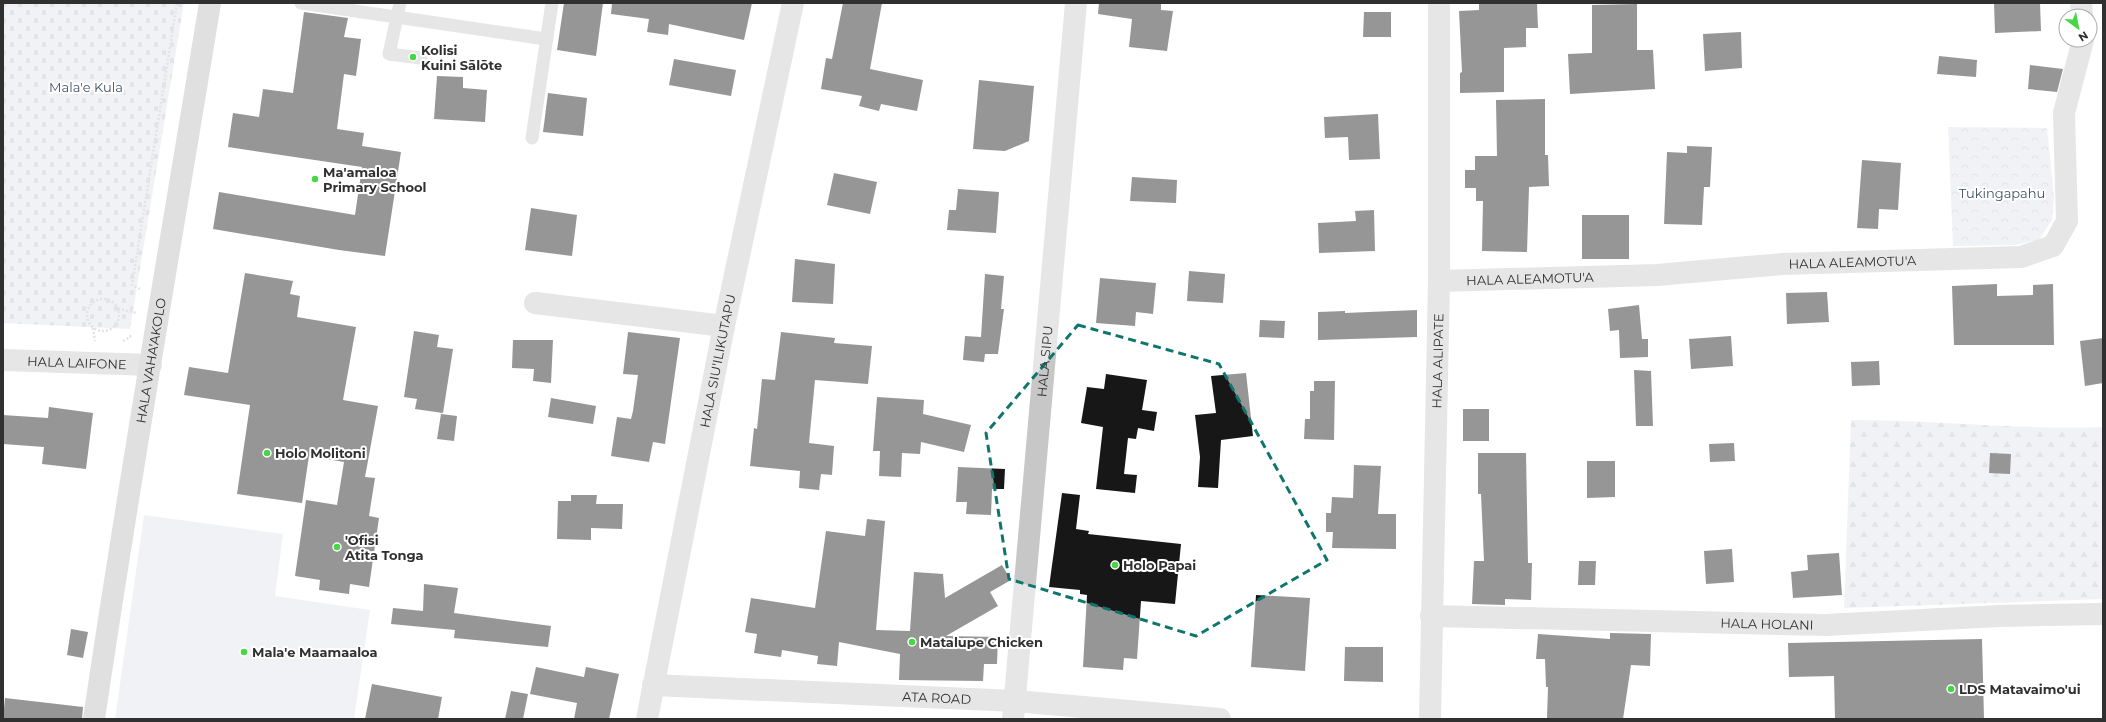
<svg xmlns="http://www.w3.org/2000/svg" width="2106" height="722" viewBox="0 0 2106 722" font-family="Montserrat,sans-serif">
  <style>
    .forest { fill: url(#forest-firs) }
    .cemetery { fill: url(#cemetery-stones) }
    .park { fill: url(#park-crowns) }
    .pitch { fill: #dde3e9 }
    .building { fill: #171717 }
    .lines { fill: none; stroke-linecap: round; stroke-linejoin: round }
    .path { stroke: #c0c0c0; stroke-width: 2.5; stroke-dasharray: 2 2; stroke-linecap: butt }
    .service { stroke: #c7c7c7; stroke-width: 13 }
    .minor { stroke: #c7c7c7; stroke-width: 22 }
    .tertiary { stroke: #c7c7c7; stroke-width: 22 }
    .secondary { stroke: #bababa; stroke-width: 22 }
    .marked { fill: none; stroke: #0f766e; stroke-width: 3; stroke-dasharray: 8 5; stroke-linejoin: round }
    .poi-dot { fill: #47d644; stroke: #fff; stroke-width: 1.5 }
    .labels { text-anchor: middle; stroke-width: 4; stroke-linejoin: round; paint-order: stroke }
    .poi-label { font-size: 13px; font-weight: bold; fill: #303030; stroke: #fff; text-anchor: start }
    .park-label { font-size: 13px; fill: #415269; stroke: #fff }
    .street-label { font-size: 13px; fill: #303030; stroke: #fff }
  </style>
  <defs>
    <pattern id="forest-firs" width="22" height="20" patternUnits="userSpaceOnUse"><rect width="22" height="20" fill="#dde3e9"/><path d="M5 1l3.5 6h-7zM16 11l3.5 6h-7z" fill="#bec3c8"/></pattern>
    <pattern id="cemetery-stones" width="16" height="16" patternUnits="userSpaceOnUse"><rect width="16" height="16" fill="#dde3e9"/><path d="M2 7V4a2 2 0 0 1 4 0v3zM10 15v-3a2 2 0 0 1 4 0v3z" fill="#bec3c8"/></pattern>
    <pattern id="park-crowns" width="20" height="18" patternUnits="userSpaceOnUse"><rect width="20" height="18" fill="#dde3e9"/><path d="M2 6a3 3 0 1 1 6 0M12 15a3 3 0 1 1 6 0" fill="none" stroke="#bec3c8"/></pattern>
  </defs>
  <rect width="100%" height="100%" fill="#fff"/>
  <!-- forest -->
  <path class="forest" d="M1851,420c84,0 168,10 252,7v172l-259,9z"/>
  <!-- cemetery -->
  <polygon class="cemetery" points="3,3 184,3 130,329 3,323"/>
  <!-- park -->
  <polygon class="park" points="1948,127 2047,128 2054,197 2052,220 2039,240 2015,245 1953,246"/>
  <!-- pitch -->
  <polygon class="pitch" points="144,515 283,534 275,596 370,610 354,719 115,719"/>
  <!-- building -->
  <g class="building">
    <polygon points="564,3 603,3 596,56 557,50"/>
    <polygon points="612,3 752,3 744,40 669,24 668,35 647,32 649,19 611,14"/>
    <polygon points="843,3 882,3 870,69 923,80 917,111 881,104 879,111 859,106 862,96 821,89 826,58 832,59"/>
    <polygon points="1099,3 1161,3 1161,10 1173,11 1167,51 1129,47 1132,19 1098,14"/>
    <polygon points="1479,3 1537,3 1538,28 1526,28 1526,47 1504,48 1504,92 1460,93 1460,73 1462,72 1459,11 1479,10"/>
    <polygon points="1994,3 2040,3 2041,31 1995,33"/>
    <polygon points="1637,4 1637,50 1653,50 1655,89 1570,94 1568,54 1592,53 1592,5"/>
    <polygon points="304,12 348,18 344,37 361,39 356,76 344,74 337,129 364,133 362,146 401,152 385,256 339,250 213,229 219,192 355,215 362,167 228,147 233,113 259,117 263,89 293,93"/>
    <polygon points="1364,12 1391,12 1391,37 1363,37"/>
    <polygon points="1741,32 1742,68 1705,71 1703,34"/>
    <polygon points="1939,56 1977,60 1976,77 1937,74"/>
    <polygon points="674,59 736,70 731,96 669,85"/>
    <polygon points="2030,65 2063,69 2057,92 2028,89"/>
    <polygon points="437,76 463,77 463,88 487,90 485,122 434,119"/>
    <polygon points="979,80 1034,86 1029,141 1005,151 973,149"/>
    <polygon points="548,93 587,98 583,136 543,132"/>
    <polygon points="1545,99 1545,155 1548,155 1549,186 1529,187 1527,252 1482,251 1483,201 1476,201 1476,188 1465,188 1465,170 1475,170 1475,156 1497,156 1496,100"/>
    <polygon points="1378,114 1380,159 1349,160 1348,137 1325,138 1324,117"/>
    <polygon points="1687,146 1712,147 1710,187 1704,187 1702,225 1664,224 1667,152 1687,153"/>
    <polygon points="1862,160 1901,163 1898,210 1879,209 1878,229 1857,228"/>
    <polygon points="834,173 877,182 870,214 827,205"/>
    <polygon points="1132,177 1177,180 1176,203 1130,201"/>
    <polygon points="958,189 999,192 996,233 947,230 949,210 956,210"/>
    <polygon points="531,208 577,215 572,256 525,250"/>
    <polygon points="1374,210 1375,251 1319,253 1318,223 1356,221 1355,211"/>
    <rect x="1582" y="215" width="47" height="44"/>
    <polygon points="795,259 835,264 833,304 792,302"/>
    <polygon points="1189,271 1225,274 1223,303 1187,301"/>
    <polygon points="245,273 293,281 290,294 300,296 297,317 356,327 343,400 378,406 365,477 375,478 369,516 379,518 369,587 350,584 349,594 319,590 320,580 295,576 306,500 337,505 344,462 309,456 302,503 237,494 250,405 184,395 189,367 228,373"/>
    <polygon points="985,274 1004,276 1001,309 1004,309 998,354 985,354 984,362 963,360 965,336 981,337"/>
    <polygon points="1100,278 1156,283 1153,314 1136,312 1135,326 1096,323"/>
    <polygon points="1997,284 1997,296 2033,295 2033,285 2053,284 2054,345 1954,345 1952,286"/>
    <polygon points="1827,292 1829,322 1787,324 1786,293"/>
    <polygon points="1639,305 1642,339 1648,339 1648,357 1620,358 1619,330 1610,331 1608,309"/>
    <polygon points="1417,310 1417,337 1318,340 1318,312 1345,311 1345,313"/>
    <polygon points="1260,320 1285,321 1284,338 1259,337"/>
    <polygon points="414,331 439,335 437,347 453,349 443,413 415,409 417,399 404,397"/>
    <polygon points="628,332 680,338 665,444 653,442 649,462 611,456 617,417 631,419 633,411 638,375 623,374"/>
    <polygon points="781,332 835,338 834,343 872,346 868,384 815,380 809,443 834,446 832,475 821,474 819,490 799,488 800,471 750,466 754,428 757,429 762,379 775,380"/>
    <polygon points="1731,336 1733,366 1691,369 1689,339"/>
    <polygon points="2103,338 2103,383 2085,386 2080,341"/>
    <polygon points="513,340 553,340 551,383 533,381 534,369 512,368"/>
    <polygon points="1879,361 1880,385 1852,386 1851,362"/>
    <polygon points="1634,370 1651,371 1653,426 1636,426"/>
    <polygon points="1246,373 1253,436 1221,440 1218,488 1198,487 1200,457 1195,415 1216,413 1211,376"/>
    <polygon points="1106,374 1147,380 1142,410 1157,412 1154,431 1138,428 1136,439 1128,438 1124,474 1137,475 1135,493 1096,489 1103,427 1081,423 1087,387 1104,389"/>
    <polygon points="1314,381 1335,381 1334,440 1304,439 1305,419 1310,419 1310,391 1314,391"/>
    <polygon points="877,397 924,400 923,414 971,425 964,452 921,442 920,454 902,453 901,477 879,476 880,451 873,451"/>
    <polygon points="551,398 596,406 593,424 548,417"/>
    <polygon points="49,407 93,413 86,469 42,464 44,447 3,444 3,415 48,418"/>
    <rect x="1463" y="409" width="26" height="32"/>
    <polygon points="441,414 457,416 454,441 437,439"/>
    <polygon points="1734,443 1735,461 1710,462 1709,444"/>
    <polygon points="1478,453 1526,453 1528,563 1532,563 1531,600 1505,599 1505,605 1472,604 1474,561 1484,561 1481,494 1478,494"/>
    <polygon points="1990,453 2011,454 2010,474 1989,473"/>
    <polygon points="1587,461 1615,461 1615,497 1587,498"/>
    <polygon points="1354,465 1381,466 1378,514 1396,514 1396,549 1332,548 1333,532 1326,532 1326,513 1331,513 1332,497 1353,498"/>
    <polygon points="958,467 1005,469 1004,489 992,489 991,515 966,514 967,502 956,502"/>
    <polygon points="1062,493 1080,495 1076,529 1089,531 1088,534 1181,544 1175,604 1141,601 1137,659 1124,658 1123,670 1083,667 1087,595 1080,594 1080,590 1049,587"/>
    <polygon points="571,495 597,495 596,504 623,504 622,529 591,528 591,540 557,539 558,501 571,501"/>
    <polygon points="867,519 885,521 876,630 910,631 914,572 943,574 945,598 1002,565 1011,580 990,592 998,606 946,636 998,637 997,664 984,664 983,681 899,680 900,654 839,642 837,666 817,664 818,656 782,650 781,657 754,653 757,634 745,632 751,598 815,608 826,531 865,536"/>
    <polygon points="1732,549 1734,582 1706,584 1704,551"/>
    <polygon points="1839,553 1842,595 1793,598 1791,572 1808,570 1807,555"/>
    <polygon points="1579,561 1596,561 1595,585 1578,585"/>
    <polygon points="424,584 458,588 454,613 551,626 548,647 454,638 455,630 391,624 393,608 423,611"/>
    <polygon points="1256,595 1310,598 1305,671 1251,667"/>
    <polygon points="71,629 88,632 83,658 67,655"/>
    <polygon points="1610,633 1651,634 1650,666 1631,665 1623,719 1547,719 1548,687 1546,687 1545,659 1536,659 1538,634 1610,639"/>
    <polygon points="1982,639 1984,719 1835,719 1834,676 1789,677 1788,643"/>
    <polygon points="1345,647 1383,647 1383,682 1344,681"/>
    <polygon points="536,667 584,677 586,667 619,674 609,719 574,719 577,703 530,694"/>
    <polygon points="372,684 442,697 438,719 365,719"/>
    <polygon points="511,691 528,694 523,719 505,719"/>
    <polygon points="5,698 83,707 82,719 3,719"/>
  </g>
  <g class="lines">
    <!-- path -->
    <g class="path">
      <polyline points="140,289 132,285 177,3"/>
      <circle cx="103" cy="315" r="16"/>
      <polyline points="118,309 137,313"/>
      <polyline points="93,328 95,341"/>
      <polyline points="123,341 130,337 131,334"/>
    </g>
    <!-- service -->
    <g class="service">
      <polyline points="301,3 546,39"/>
      <polyline points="400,3 389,54 421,58"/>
      <polyline points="532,138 552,3"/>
    </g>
    <!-- minor -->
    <g class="minor">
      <polyline points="2081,3 2082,16"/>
      <path id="s1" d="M1439,281l218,-6 125,-11 239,-7 32,-11 14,-25 -3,-108 19,-73"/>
      <polyline points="535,303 724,326"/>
      <path id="s2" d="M1431,616l395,9 173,-9 104,-2"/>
      <path id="s3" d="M653,685l362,16 205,18"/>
      <path id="s4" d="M647,719l77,-393 69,-323"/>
      <path id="s5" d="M1013,719l63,-716"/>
    </g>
    <!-- tertiary -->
    <g class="tertiary">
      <path id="s6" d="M3,360l148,5"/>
      <path id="s7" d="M1430,719l9,-438v-278"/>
    </g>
    <!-- secondary -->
    <path class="secondary" id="s8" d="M94,719c35,-239 77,-477 116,-716"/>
  </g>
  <!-- marked area -->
  <path d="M0 0H2106V722H0ZM1078,325l141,39 108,196 -131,76 -187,-57 -23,-146z" fill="#fff" fill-opacity=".55" fill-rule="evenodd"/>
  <path class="marked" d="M1078,325l141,39 108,196 -131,76 -187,-57 -23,-146z"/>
  <!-- markers -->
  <g class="poi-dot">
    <circle cx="413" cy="57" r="4"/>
    <circle cx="315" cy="179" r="4"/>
    <circle cx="267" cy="453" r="4"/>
    <circle cx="337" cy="547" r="4"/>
    <circle cx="1115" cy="565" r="4"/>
    <circle cx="912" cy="642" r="4"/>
    <circle cx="244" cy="652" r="4"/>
    <circle cx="1951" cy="689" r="4"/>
  </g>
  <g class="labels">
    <!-- poi labels -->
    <g class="poi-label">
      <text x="421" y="55">Kolisi<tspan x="421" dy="15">Kuini Sālōte</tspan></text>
      <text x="323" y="177">Ma'amaloa<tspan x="323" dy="15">Primary School</tspan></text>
      <text x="275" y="458">Holo Molitoni</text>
      <text x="345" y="545">'Ofisi<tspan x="345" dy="15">Atita Tonga</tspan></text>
      <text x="1123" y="570">Holo Papai</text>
      <text x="920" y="647">Matalupe Chicken</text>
      <text x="252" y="657">Mala'e Maamaaloa</text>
      <text x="1959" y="694">LDS Matavaimo'ui</text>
    </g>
    <!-- park labels -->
    <g class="park-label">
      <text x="86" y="92">Mala'e Kula</text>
      <text x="2002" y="198">Tukingapahu</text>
    </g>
    <!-- street labels -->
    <g class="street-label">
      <text dy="5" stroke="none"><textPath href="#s1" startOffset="414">HALA ALEAMOTU'A</textPath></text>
      <text dy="5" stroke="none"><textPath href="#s1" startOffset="91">HALA ALEAMOTU'A</textPath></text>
      <text dy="5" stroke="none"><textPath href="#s8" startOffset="363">HALA VAHA'AKOLO</textPath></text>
      <text dy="5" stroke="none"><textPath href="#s4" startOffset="365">HALA SIU'ILIKUTAPU</textPath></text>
      <text dy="5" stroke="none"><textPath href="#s5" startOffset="359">HALA SIPU</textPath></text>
      <text dy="5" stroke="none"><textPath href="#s7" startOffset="358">HALA ALIPATE</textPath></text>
      <text dy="5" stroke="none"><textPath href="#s6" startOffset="74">HALA LAIFONE</textPath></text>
      <text dy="5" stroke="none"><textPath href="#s2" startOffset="336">HALA HOLANI</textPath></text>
      <text dy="5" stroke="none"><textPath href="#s3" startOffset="284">ATA ROAD</textPath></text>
    </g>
  </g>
  <!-- border -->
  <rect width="2106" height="722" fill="none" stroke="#303030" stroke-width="8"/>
  <!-- north arrow -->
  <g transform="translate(2078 28) rotate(148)"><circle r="19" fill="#ffffff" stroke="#acacac"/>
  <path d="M0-3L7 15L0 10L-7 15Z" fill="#47d644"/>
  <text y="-6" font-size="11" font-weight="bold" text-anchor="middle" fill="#303030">N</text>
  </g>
</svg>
